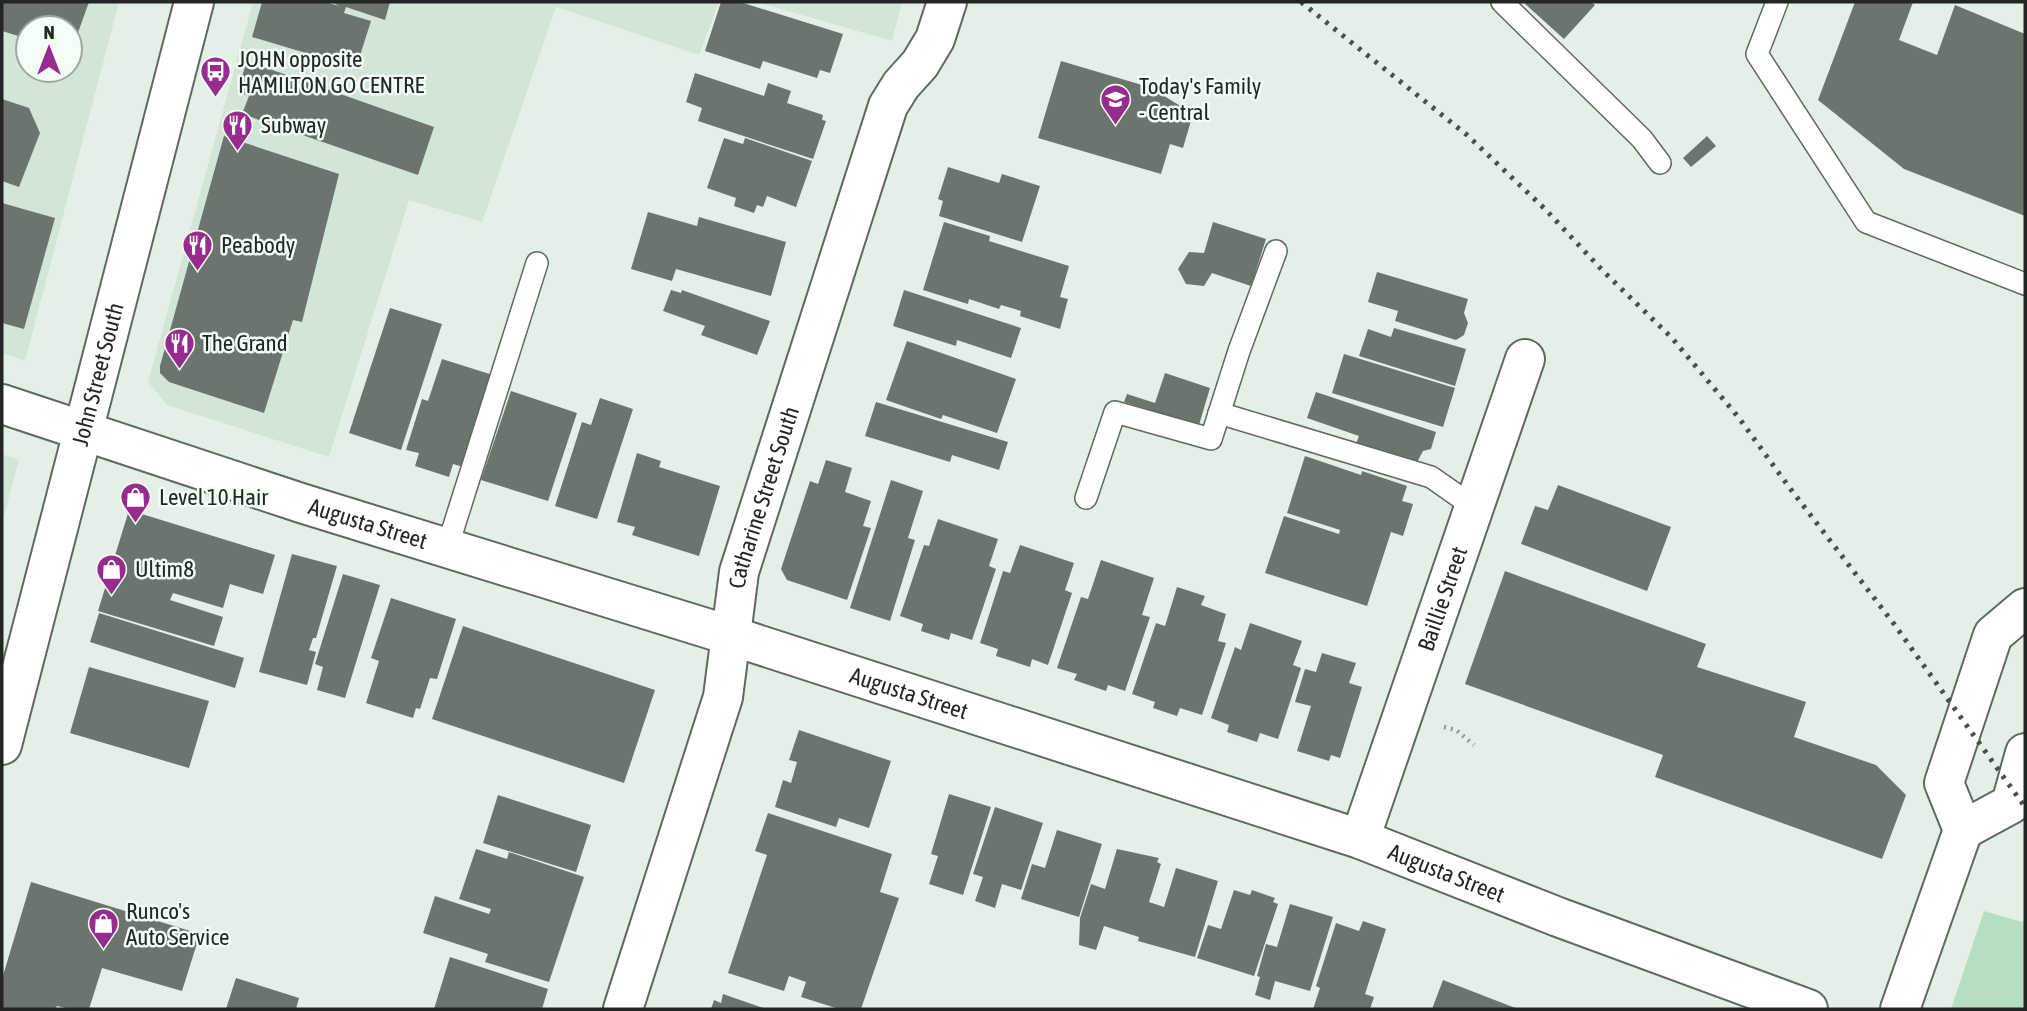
<svg xmlns="http://www.w3.org/2000/svg" width="2027" height="1011" viewBox="0 0 2027 1011" font-family="'Asap Condensed',sans-serif">
  <style>
    .built { fill: #d3e5d7; fill-rule: evenodd }
    .green { fill: #b6dfbf }
    .building { fill: #6b756d }
    .lines { fill: none; stroke-linecap: round; stroke-linejoin: round }
    .lane-casing { stroke: #5f6961; stroke-width: 24 }
    .street-casing { stroke: #5f6961; stroke-width: 42 }
    .secondary-casing { stroke: #5f6961; stroke-width: 42 }
    .path { stroke: #909992; stroke-width: 4.5; stroke-dasharray: 2 5; stroke-linecap: butt }
    .lane { stroke: #fff; stroke-width: 21 }
    .street { stroke: #fff; stroke-width: 38 }
    .secondary { stroke: #fff; stroke-width: 38 }
    .rail { stroke: #494f4b; stroke-width: 5; stroke-dasharray: 3.5 7; stroke-linecap: butt }
    .labels { text-anchor: middle; stroke-width: 5; stroke-linejoin: round; paint-order: stroke }
    .poi-label { font-size: 23px; fill: #232724; stroke: #f2fdf4; text-anchor: start }
    .street-label { font-size: 23px; fill: #232724; stroke: #f2fdf4 }
  </style>
  <rect width="100%" height="100%" fill="#e4f0e6"/>
  <!-- built -->
  <g class="built">
    <path d="M2,2h117l-94,359 -23,-8zM28,28h42v42h-42z"/>
    <polygon points="253,2 719,2 699,55 556,7 482,222 409,200 329,457 167,405 148,382"/>
    <polygon points="757,2 902,2 892,41"/>
    <polygon points="2,454 19,460 2,523"/>
  </g>
  <!-- green -->
  <polygon class="green" points="1984,911 2022,922 2025,920 2025,1009 1951,1009"/>
  <!-- building -->
  <g class="building">
    <polygon points="2,2 89,2 70,55 70,28 28,28 28,39 2,31"/>
    <polygon points="262,2 326,2 339,6 332,2 390,2 385,20 346,7 344,13 371,21 356,68 252,37"/>
    <polygon points="721,2 740,2 843,34 830,73 820,70 817,78 763,61 760,69 705,51"/>
    <polygon points="1523,2 1591,2 1595,5 1564,39"/>
    <polygon points="1855,2 1913,2 1899,40 1937,55 1955,5 2025,34 2025,216 1904,169 1818,100"/>
    <polygon points="247,61 434,127 418,175 242,114 249,96 237,92"/>
    <polygon points="1061,61 1142,85 1142,82 1193,114 1183,148 1170,144 1161,174 1038,138"/>
    <polygon points="695,73 764,96 768,83 791,91 787,103 823,115 822,120 826,121 813,159 698,121 702,108 686,102"/>
    <polygon points="2,99 29,108 40,133 19,187 2,181"/>
    <polygon points="224,136 339,174 302,322 293,320 264,413 169,382 160,373 160,366"/>
    <polygon points="1707,136 1716,146 1691,167 1683,158"/>
    <polygon points="724,138 743,144 745,138 812,161 796,207 767,196 763,207 757,205 754,213 734,206 736,198 707,188"/>
    <polygon points="948,167 999,183 1002,174 1040,186 1022,242 939,216 943,201 938,199"/>
    <polygon points="2,203 55,218 24,329 2,323"/>
    <polygon points="648,212 697,226 699,217 786,242 771,296 676,269 672,281 631,269"/>
    <polygon points="944,222 990,236 989,241 1069,266 1060,297 1068,299 1060,329 1020,316 1021,311 1001,305 999,309 969,299 968,304 923,290"/>
    <polygon points="1213,222 1266,239 1251,286 1212,273 1204,286 1186,284 1178,269 1189,252 1204,253"/>
    <polygon points="1377,272 1468,299 1464,313 1468,323 1464,335 1456,340 1395,321 1398,311 1368,302"/>
    <polygon points="671,290 681,293 682,290 770,321 757,355 701,335 705,326 663,311"/>
    <polygon points="904,290 1021,328 1011,358 957,340 956,346 893,326"/>
    <polygon points="390,308 442,324 401,450 349,433"/>
    <polygon points="1394,328 1466,349 1455,386 1359,356 1368,329 1391,337"/>
    <polygon points="907,341 1016,379 997,433 943,415 941,419 886,400"/>
    <polygon points="1344,354 1455,388 1443,427 1332,393"/>
    <polygon points="442,359 496,376 467,468 453,464 449,477 415,466 419,453 406,450 422,399 428,401"/>
    <polygon points="1165,373 1210,388 1199,425 1124,402 1127,394 1155,403"/>
    <polygon points="511,391 577,413 548,501 481,480"/>
    <polygon points="1316,392 1436,432 1431,449 1423,451 1414,468 1354,449 1359,436 1307,418"/>
    <polygon points="600,398 633,409 597,519 555,506 582,422 591,425"/>
    <polygon points="876,402 1008,442 999,470 952,455 950,462 865,436"/>
    <polygon points="637,453 661,461 659,467 720,486 699,556 632,535 635,527 617,522"/>
    <polygon points="1305,456 1361,475 1362,471 1407,486 1402,501 1413,504 1403,536 1391,532 1367,606 1265,573 1284,516 1339,534 1340,530 1287,513"/>
    <polygon points="826,460 852,468 845,492 871,501 863,526 871,528 847,600 787,580 781,569 810,481 818,484"/>
    <polygon points="891,480 923,491 908,538 915,540 890,621 850,608"/>
    <polygon points="1558,485 1671,527 1647,591 1521,544 1535,506 1548,510"/>
    <polygon points="129,510 275,555 263,594 230,584 223,608 173,593 170,600 223,617 214,646 98,611"/>
    <polygon points="938,519 998,539 989,566 996,569 972,640 951,633 949,640 921,631 923,624 900,616 924,545 929,546"/>
    <polygon points="1020,545 1074,563 1065,590 1072,593 1048,665 1032,659 1030,667 996,656 998,649 980,643 1003,571 1010,573"/>
    <polygon points="292,554 337,566 316,638 313,638 309,650 316,652 307,685 259,672"/>
    <polygon points="1101,560 1154,578 1142,615 1150,617 1125,691 1108,685 1106,691 1074,680 1077,674 1057,668 1081,597 1088,599"/>
    <polygon points="1505,571 1706,644 1697,667 1806,702 1794,737 1876,765 1906,795 1882,859 1655,777 1663,755 1465,684"/>
    <polygon points="343,574 380,585 345,698 317,690 323,667 315,664"/>
    <polygon points="1177,587 1205,596 1201,605 1226,614 1218,641 1226,643 1202,715 1180,708 1177,716 1153,708 1155,702 1132,694 1156,623 1165,626"/>
    <polygon points="391,598 456,619 437,679 430,678 420,709 416,708 413,718 366,703 379,661 371,658"/>
    <polygon points="99,613 244,658 235,688 90,642"/>
    <polygon points="1250,623 1302,641 1293,665 1301,668 1278,739 1260,733 1257,742 1227,732 1229,725 1211,718 1235,647 1241,650"/>
    <polygon points="463,626 655,690 624,783 432,719"/>
    <polygon points="1322,653 1356,663 1349,683 1362,687 1340,758 1331,755 1329,761 1297,751 1311,706 1295,702 1305,669 1316,672"/>
    <polygon points="89,667 209,701 189,768 70,733"/>
    <polygon points="799,730 891,761 869,828 839,818 836,827 775,807 783,780 791,783 797,762 789,760"/>
    <polygon points="949,794 991,807 963,895 929,884 938,856 931,854"/>
    <polygon points="498,795 591,825 576,872 483,843"/>
    <polygon points="995,807 1043,823 1021,890 1002,884 995,908 975,901 983,877 973,874"/>
    <polygon points="768,813 892,854 880,892 899,898 861,1009 839,1009 801,997 806,982 789,976 784,991 728,973 767,855 755,851"/>
    <polygon points="1057,830 1102,844 1079,917 1021,899 1032,864 1045,868"/>
    <polygon points="476,849 507,859 509,852 584,877 549,982 485,962 488,954 423,933 435,896 489,914 491,909 459,899"/>
    <polygon points="1117,849 1159,858 1157,862 1161,864 1149,902 1164,907 1176,868 1218,881 1195,957 1138,941 1139,937 1104,926 1096,950 1079,945 1080,918 1091,884 1105,889"/>
    <polygon points="31,882 200,934 182,991 102,968 89,1009 69,1009 57,1006 55,1009 2,1009 2,979"/>
    <polygon points="1234,890 1250,895 1252,890 1275,898 1273,902 1278,904 1254,976 1197,958 1208,925 1221,929"/>
    <polygon points="1290,904 1333,917 1310,991 1275,981 1270,1000 1255,995 1260,977 1257,976 1266,944 1277,947"/>
    <polygon points="1363,921 1386,929 1365,994 1374,997 1370,1009 1313,1009 1320,988 1316,986 1336,923 1359,931"/>
    <polygon points="450,957 548,989 542,1009 434,1009"/>
    <polygon points="236,978 299,998 296,1009 226,1009"/>
    <polygon points="1443,980 1518,1009 1432,1009"/>
    <polygon points="723,994 766,1009 711,1009 714,1000 721,1003"/>
  </g>
  <g class="lines">
    <defs>
      <g id="lane">
        <polyline points="1502,2 1642,139 1660,163"/>
        <polyline points="1777,2 1757,54 1866,222 2025,284"/>
        <polyline points="1219,413 1431,477 1474,507"/>
        <polyline points="1086,498 1115,412 1211,439 1239,351 1276,251"/>
        <polyline points="447,548 537,263"/>
      </g>
      <g id="street">
        <path id="s1" d="M2,404l299,99 431,133 628,203 198,78 250,92"/>
        <polyline points="1963,830 2011,804 2025,753"/>
        <path id="s2" d="M1360,839l165,-480"/>
        <path id="s3" d="M623,1009l100,-312 16,-125 149,-466 13,-21 19,-21 15,-25 12,-37"/>
        <polyline points="1900,1009 1963,830 1944,783 1993,635 2025,608"/>
      </g>
      <g id="secondary">
        <path id="s4" d="M2,745l192,-743"/>
      </g>
    </defs>
    <!-- lane casing -->
    <use href="#lane" class="lane-casing"/>
    <!-- street casing -->
    <use href="#street" class="street-casing"/>
    <!-- secondary casing -->
    <use href="#secondary" class="secondary-casing"/>
    <!-- path -->
    <polyline class="path" points="1444,727 1456,730 1474,745"/>
    <!-- lane -->
    <use href="#lane" class="lane"/>
    <!-- street -->
    <use href="#street" class="street"/>
    <!-- secondary -->
    <use href="#secondary" class="secondary"/>
    <!-- rail -->
    <polyline class="rail" points="1301,2 1467,135 1545,209 1603,271 1672,338 1739,418 1789,487 1894,624 2025,807"/>
  </g>
  <!-- icons -->
  <defs>
    <symbol id="bus-pin" viewBox="-11 -11 22 30"><path d="M0 17L-7.5 6A9.5 9.5 0 1 1 7.5 6Z" fill="#972c8f" stroke="#f2fdf4"/><path d="M-5-6H5V4H4V6H2V4H-2V6H-4V4H-5ZM-3.5-4V0h7V-4ZM-3.5 1.2v1.5H-2V1.2ZM2 1.2v1.5H3.5V1.2Z" fill="#fff"/></symbol>
    <symbol id="school-pin" viewBox="-11 -11 22 30"><path d="M0 17L-7.5 6A9.5 9.5 0 1 1 7.5 6Z" fill="#972c8f" stroke="#f2fdf4"/><path d="M0-5L7-2L0 1L-7-2ZM-4 1L0 2.5L4 1V4Q0 6-4 4Z" fill="#fff"/></symbol>
    <symbol id="restaurant-pin" viewBox="-11 -11 22 30"><path d="M0 17L-7.5 6A9.5 9.5 0 1 1 7.5 6Z" fill="#972c8f" stroke="#f2fdf4"/><path d="M-5-6h1v4h1v-4h1v4h1v-4h1v5L-1.5 .5V6h-2V.5L-5-1ZM5-6V6H3V1.5H1.5Q1.5-4 5-6Z" fill="#fff"/></symbol>
    <symbol id="shop-pin" viewBox="-11 -11 22 30"><path d="M0 17L-7.5 6A9.5 9.5 0 1 1 7.5 6Z" fill="#972c8f" stroke="#f2fdf4"/><path d="M-5-2.5h2.3a2.7 3.5 0 0 1 5.4 0H5L5.5 6h-11ZM-1.5-2.5h3a1.5 2.3 0 0 0-3 0Z" fill="#fff"/></symbol>
  </defs>
  <g fill-rule="evenodd">
    <use href="#bus-pin" x="198" y="54" width="35" height="47"/>
    <use href="#school-pin" x="1098" y="82" width="35" height="47"/>
    <use href="#restaurant-pin" x="220" y="108" width="35" height="47"/>
    <use href="#restaurant-pin" x="180" y="228" width="35" height="47"/>
    <use href="#restaurant-pin" x="162" y="326" width="35" height="47"/>
    <use href="#shop-pin" x="118" y="480" width="35" height="47"/>
    <use href="#shop-pin" x="94" y="552" width="35" height="47"/>
    <use href="#shop-pin" x="86" y="906" width="35" height="47"/>
  </g>
  <g class="labels">
    <!-- poi labels -->
    <g class="poi-label">
      <text x="238" y="67">JOHN opposite<tspan x="238" dy="26">HAMILTON GO CENTRE</tspan></text>
      <text x="1139" y="94">Today's Family<tspan x="1139" dy="26">- Central</tspan></text>
      <text x="261" y="133">Subway</text>
      <text x="221" y="253">Peabody</text>
      <text x="202" y="351">The Grand</text>
      <text x="159" y="505">Level 10 Hair</text>
      <text x="135" y="577">Ultim8</text>
      <text x="126" y="919">Runco's<tspan x="126" dy="26">Auto Service</tspan></text>
    </g>
    <!-- street labels -->
    <g class="street-label">
      <text dy="8" stroke="none"><textPath href="#s4" startOffset="383">John Street South</textPath></text>
      <text dy="8" stroke="none"><textPath href="#s3" startOffset="532">Catharine Street South</textPath></text>
      <text dy="8" stroke="none"><textPath href="#s1" startOffset="385">Augusta Street</textPath></text>
      <text dy="8" stroke="none"><textPath href="#s2" startOffset="254">Baillie Street</textPath></text>
      <text dy="8" stroke="none"><textPath href="#s1" startOffset="952">Augusta Street</textPath></text>
      <text dy="8" stroke="none"><textPath href="#s1" startOffset="1519">Augusta Street</textPath></text>
    </g>
  </g>
  <!-- border -->
  <rect width="2027" height="1011" fill="none" stroke="#232724" stroke-width="7"/>
  <!-- north arrow -->
  <g transform="translate(49 49)"><circle r="33" fill="#f2fdf4" stroke="#9fa7a1" stroke-width="2"/>
  <path d="M0-5L12 26L0 18L-12 26Z" fill="#972c8f"/>
  <text y="-10" font-size="19" font-weight="bold" text-anchor="middle" fill="#232724">N</text>
  </g>
</svg>
